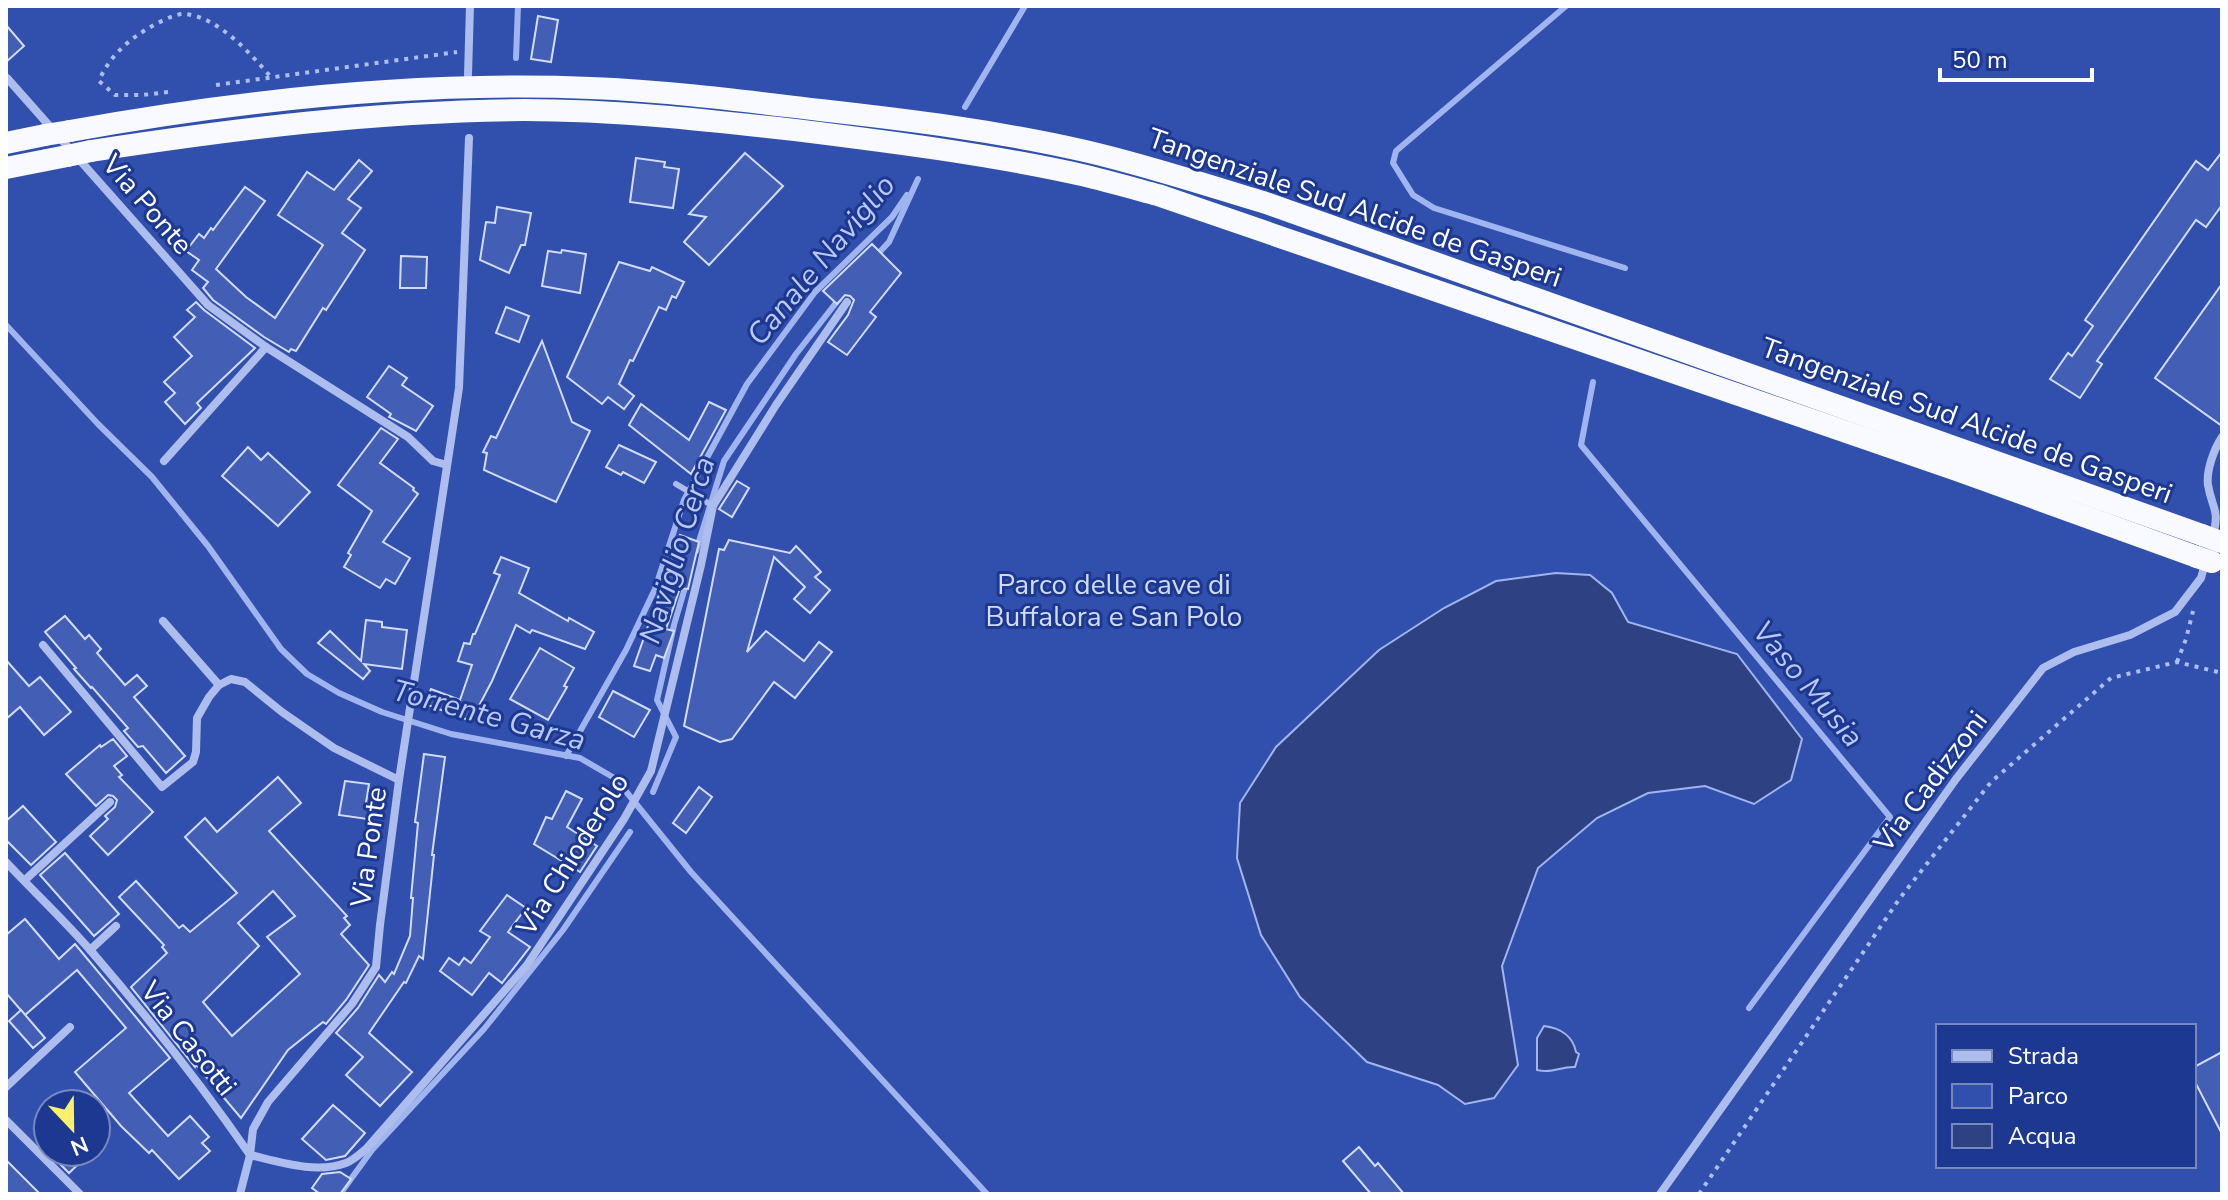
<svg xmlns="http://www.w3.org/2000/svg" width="2228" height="1200" viewBox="0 0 2228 1200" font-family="'Nunito Sans',sans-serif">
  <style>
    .green { fill: #3150ad; fill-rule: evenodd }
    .water { fill: #2e4283; stroke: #a0b5ef; stroke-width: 2 }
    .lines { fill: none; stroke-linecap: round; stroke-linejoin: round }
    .stream { stroke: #a0b5ef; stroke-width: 6 }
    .building { fill: #425eb5; stroke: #d2dcfa; stroke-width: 2; fill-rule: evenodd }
    .path { stroke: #adbded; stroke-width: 4; stroke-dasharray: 4 6; stroke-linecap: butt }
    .service { stroke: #adbded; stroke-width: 6 }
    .minor { stroke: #adbded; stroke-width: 8 }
    .trunk { stroke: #f9faff; stroke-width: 22 }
    .trunk-bridge { stroke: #f9faff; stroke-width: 22 }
    .labels { text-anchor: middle; stroke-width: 6; stroke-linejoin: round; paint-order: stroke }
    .street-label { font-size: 28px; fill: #fff; stroke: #1d3890 }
    .park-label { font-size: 28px; fill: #d2dcfa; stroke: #1d3890 }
    .water-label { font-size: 30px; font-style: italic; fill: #b9c8f4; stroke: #1d3890 }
  </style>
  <rect width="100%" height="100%" fill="#1d3890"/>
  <!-- green -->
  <path class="green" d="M6,6h2216v1188h-2216zM1938,1026h256v140h-256zM48,1104h48v48h-48z"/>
  <!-- water -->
  <g class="water">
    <polygon points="1556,573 1590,575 1612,593 1628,622 1737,654 1802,739 1791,780 1754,804 1705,786 1648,793 1597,818 1538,868 1502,966 1518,1065 1494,1098 1465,1104 1438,1085 1367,1062 1300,997 1261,935 1237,858 1240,803 1276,747 1379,650 1444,608 1496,581"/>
    <path d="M1544,1026c16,2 29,10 32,26l3,2 -4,13c-14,-1 -22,7 -38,3v-32z"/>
  </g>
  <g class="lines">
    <!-- stream -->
    <g class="stream">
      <polyline points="1566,6 1396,151 1393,163 1413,195 1434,208 1625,268"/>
      <polyline points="516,58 518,6"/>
      <polyline points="965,107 1025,6"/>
      <polyline points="875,257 889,242 918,179"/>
      <polyline points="6,325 98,424 152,477 208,546 281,649 307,674 339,693 382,712 451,734 580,758 616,779 691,872 987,1194"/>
      <polyline points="1593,382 1581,445 1890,817 1749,1008"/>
      <polyline points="696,551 724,461 796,354 839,299"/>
      <polyline points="566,756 626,650 655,589 684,500 747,384 815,292 892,217 907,195"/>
      <polyline points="653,792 676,737 657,700 674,625 687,581"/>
      <polyline points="340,1194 372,1150 484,1029 563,930 630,832"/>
    </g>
  </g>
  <!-- building -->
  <g class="building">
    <polygon points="538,16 558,20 551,62 531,59"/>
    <polygon points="6,25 24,46 6,62"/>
    <polygon points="2222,152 2222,205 2206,227 2196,220 2097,361 2102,364 2080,398 2050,379 2068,353 2072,356 2093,326 2085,320 2196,161 2208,170"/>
    <polygon points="745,153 783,186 709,265 684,242 706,217 689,214"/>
    <polygon points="636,158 665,162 664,167 679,169 673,208 630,202"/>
    <polygon points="359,160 372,171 348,199 361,208 342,233 365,250 326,310 323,308 296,351 291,349 289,352 264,337 213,300 203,288 208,282 192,270 199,260 186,251 199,234 204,238 211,228 213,230 245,187 265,201 216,269 246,297 275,318 323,245 278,215 307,172 334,190"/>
    <polygon points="497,207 531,213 525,245 521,245 509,273 480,260 486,222 495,223"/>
    <polygon points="872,244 901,273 870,312 876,317 847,355 828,342 848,315 854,300 850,296 845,295 837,304 823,291"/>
    <polygon points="562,250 586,254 580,293 542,286 548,251 561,253"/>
    <polygon points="401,256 427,257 426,288 400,288"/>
    <polygon points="619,262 650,271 652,267 684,282 676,298 672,296 666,310 659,307 633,361 630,360 619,384 634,396 624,409 608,397 602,404 567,377"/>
    <polygon points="2222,284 2222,426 2155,378"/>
    <polygon points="196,302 204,310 255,348 197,403 201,408 185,424 165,402 175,393 164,382 192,356 174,337 195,317 187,310"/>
    <polygon points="506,307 529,316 519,342 496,333"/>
    <polygon points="542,341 572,422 590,431 556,502 484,470 487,453 483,452 491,436 496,438"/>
    <polygon points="389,366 407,378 402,385 433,406 416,431 389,417 391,414 367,397"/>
    <polygon points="709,402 726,410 691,474 629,425 641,404 689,440"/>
    <polygon points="381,428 398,439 380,463 414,488 413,490 418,494 383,542 410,558 395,584 386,579 380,588 344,567 351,555 348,553 372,511 338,485"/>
    <polygon points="619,445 656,462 644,483 623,472 621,475 606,467"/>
    <polygon points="248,447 261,460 268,453 310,492 278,526 222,476"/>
    <polygon points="737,481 749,488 732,517 719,509"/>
    <polygon points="680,535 699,542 694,563 688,589 680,588 666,629 674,631 664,658 656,655 650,671 634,666"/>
    <polygon points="729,540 790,553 796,546 821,572 815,577 830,590 810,613 794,599 805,587 774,557 747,652 766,631 804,661 819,642 832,652 795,698 774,682 732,739 720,742 684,726 719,549 724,550"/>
    <polygon points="501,557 529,568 519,593 568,621 569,618 594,632 585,649 532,630 530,633 516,625 492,681 471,721 425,704 431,689 460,700 472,665 458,661 464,643 470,644 473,634 475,634 500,575 494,573"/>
    <polygon points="65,616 85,639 89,635 101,649 97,653 125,685 137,675 147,686 134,697 185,756 166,773 143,746 138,747 124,731 128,728 92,687 91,688 74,669 76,668 45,632"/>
    <polygon points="366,620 382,622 382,627 407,630 402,669 364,664 370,671 363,679 318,643 330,631 361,661"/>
    <polygon points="540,648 574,668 564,686 567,687 548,720 510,699"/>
    <polygon points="6,660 29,686 40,677 71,712 44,735 20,707 6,719"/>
    <polygon points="613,691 650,710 634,737 599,717"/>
    <polygon points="113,739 127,756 114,766 122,775 119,777 153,812 108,855 90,836 108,819 105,816 115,807 117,800 113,796 108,795 96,806 66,774 100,745 101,747"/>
    <polygon points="424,754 445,757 432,855 434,855 423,959 419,956 406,983 404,982 369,1033 412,1072 380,1106 346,1075 363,1057 336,1033 358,1008 379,975 385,982 392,972 394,974 410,936 413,898 411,898 418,823 415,822"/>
    <path d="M278,777l23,26 -32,28 78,85 -3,2 6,7 -9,9 28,31 -23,35 -20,24 -3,-2 -35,28 -47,68 -43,-51 -2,-2 -1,2 -64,-80 36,-34 -5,-6 2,-2 -45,-48 17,-16 43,47 4,-3 7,7 47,-39 -52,-56 20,-19 12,14zM273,891l22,25 -28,21 33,37 -68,62 -29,-34 56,-56 -21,-23z"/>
    <polygon points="345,781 369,784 366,803 370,804 367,819 339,815"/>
    <polygon points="699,787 712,797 686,833 673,823"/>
    <polygon points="566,791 582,799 567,827 597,846 580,872 534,844 546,817 552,819"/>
    <polygon points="23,806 56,842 31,865 6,840 6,821"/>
    <polygon points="65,853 119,914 94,936 40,875"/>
    <polygon points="507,895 526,908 508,932 530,947 502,983 489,973 472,995 440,971 449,958 459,965 464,958 471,963 490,937 480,931"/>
    <polygon points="25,919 59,959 75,944 170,1058 129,1093 168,1136 190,1116 209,1137 202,1143 210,1151 179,1179 152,1150 149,1153 121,1126 75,1072 126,1028 77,970 25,1015 6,993 6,935"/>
    <polygon points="21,1010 45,1038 33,1048 9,1021"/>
    <polygon points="2222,1052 2222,1134 2194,1080 2194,1067"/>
    <polygon points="333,1105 365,1133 345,1156 326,1160 302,1139"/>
    <polygon points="1359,1147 1375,1166 1378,1163 1404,1194 1371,1194 1343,1161"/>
    <polygon points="48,1152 91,1152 69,1173"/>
    <polygon points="6,1160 40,1194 6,1194"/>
    <polygon points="340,1172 351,1179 340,1194 320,1194 312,1188 322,1174"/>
  </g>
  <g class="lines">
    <!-- path -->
    <g class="path">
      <polyline points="216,85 457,52"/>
      <path d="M168,92l-25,3h-28l-16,-14c8,-20 23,-35 40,-47 11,-7 34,-21 46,-20 33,3 65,39 85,62"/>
      <polyline points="2177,662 2186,639 2193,611"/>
      <polyline points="1699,1194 1900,898 1991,782 2111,678 2177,662 2222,673"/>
    </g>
    <!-- service -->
    <polyline class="service" points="676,484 713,506"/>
    <!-- minor -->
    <g class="minor">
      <polyline points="468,75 470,6"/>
      <polyline points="7,78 208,305 266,347 408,437 433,461 447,465"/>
      <polyline points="164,461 266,347"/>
      <path d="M2213,535c7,-26 -1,-26 -5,-50 -2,-14 6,-36 14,-48"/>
      <polyline points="163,621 219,685"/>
      <polyline points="43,645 162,787 193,762 196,752 197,718 209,697 219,685 231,679 245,682 282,712 334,748 399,780"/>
      <path d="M6,862c28,30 58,58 85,89 56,65 110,133 159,204 30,7 66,19 96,8 8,-3 15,-10 21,-15l160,-183 97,-146 27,-48 50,-206 12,-59 63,-101 71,-103"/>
      <polyline points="25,880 110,802"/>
      <polyline points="90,950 116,926"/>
      <polyline points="6,1087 70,1027"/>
      <polyline points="6,1120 80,1194"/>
      <polyline points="240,1194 250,1155 253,1129 268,1102 352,1004 376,967 380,925 399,780 459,388 469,138"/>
      <polyline points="1660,1194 1956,779 2043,668 2074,652 2130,635 2175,612 2201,578 2205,564"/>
    </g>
    <!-- trunk -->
    <g class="trunk">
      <path d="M70,131c171,-31 347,-50 521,-43 77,3 153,13 229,22 89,10 178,21 265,41 61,14 121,34 181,52l936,332"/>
      <polyline points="6,143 45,135"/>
      <path d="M91,151c143,-22 288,-40 433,-41 91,0 181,10 271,20 96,12 192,24 287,45 25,6 50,13 76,20l799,275 240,87"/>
      <polyline points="6,168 67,156"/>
    </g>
    <!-- trunk-bridge -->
    <g class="trunk-bridge">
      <polyline points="45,135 70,131"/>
      <polyline points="67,156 91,151"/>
      <polyline points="2202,535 2221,542"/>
      <polyline points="2197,557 2212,562"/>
    </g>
  </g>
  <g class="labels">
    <!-- street labels -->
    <g class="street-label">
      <text transform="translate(148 204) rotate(49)" y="10">Via Ponte</text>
      <text transform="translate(1355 207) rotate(19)" y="10">Tangenziale Sud Alcide de Gasperi</text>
      <text transform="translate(1967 420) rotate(20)" y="10">Tangenziale Sud Alcide de Gasperi</text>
      <text transform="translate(1930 781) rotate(-53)" y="10">Via Cadizzoni</text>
      <text transform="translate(368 847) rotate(-82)" y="10">Via Ponte</text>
      <text transform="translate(572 854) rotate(-58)" y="10">Via Chioderolo</text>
      <text transform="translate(189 1038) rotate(52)" y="10">Via Casotti</text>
    </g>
    <!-- park labels -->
    <g class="park-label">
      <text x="1114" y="594">Parco delle cave di<tspan x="1114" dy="32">Buffalora e San Polo</tspan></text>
    </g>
    <!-- water labels -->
    <g class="water-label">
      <text transform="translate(821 260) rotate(-50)" y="10">Canale Naviglio</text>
      <text transform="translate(677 550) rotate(-73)" y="10">Naviglio Cerca</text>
      <text transform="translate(1808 684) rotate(50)" y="10">Vaso Musia</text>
      <text transform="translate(489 715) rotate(15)" y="10">Torrente Garza</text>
    </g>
  </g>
  <!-- border -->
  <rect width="2228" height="1200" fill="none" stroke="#ffffff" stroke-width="16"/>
  <!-- legend -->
  <rect x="1936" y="1024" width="260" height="144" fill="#1d3890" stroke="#7788bc" stroke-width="2"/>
  <rect x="1952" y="1050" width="40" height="12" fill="#adbded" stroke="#7788bc" stroke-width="2"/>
  <text x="2008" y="1064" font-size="24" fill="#ffffff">Strada</text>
  <rect x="1952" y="1084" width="40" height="24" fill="#3150ad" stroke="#7788bc" stroke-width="2"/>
  <text x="2008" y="1104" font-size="24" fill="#ffffff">Parco</text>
  <rect x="1952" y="1124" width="40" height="24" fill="#2e4283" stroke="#7788bc" stroke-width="2"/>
  <text x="2008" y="1144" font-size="24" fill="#ffffff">Acqua</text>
  <!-- north arrow -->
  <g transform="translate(72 1128) rotate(158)"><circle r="38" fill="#1d3890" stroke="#7788bc" stroke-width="2"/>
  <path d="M0-6L14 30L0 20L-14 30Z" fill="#fdf06b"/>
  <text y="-12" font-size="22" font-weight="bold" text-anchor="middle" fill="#ffffff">N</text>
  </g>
  <!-- scale -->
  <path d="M1940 68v12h152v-12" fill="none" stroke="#ffffff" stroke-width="4"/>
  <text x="1952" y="68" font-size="24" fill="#ffffff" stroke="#1d3890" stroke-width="6" paint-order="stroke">50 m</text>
</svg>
